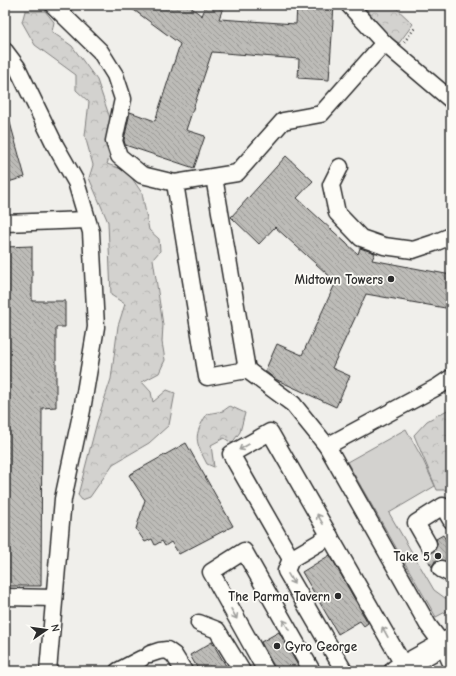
<svg xmlns="http://www.w3.org/2000/svg" width="456" height="676" viewBox="0 0 456 676" font-family="'Comic Neue',sans-serif">
  <style>
    .green { fill: #d3d2cf; stroke: #7f7e7d }
    .forest { fill: url(#forest-crowns); stroke: #7f7e7d }
    .building { fill: url(#building-back-hatch); stroke: #2b2b2b }
    .lines { fill: none; stroke-linecap: round; stroke-linejoin: round }
    .minor-tunnel { stroke: #c9c8c5; stroke-width: 16; stroke-dasharray: 16 8; stroke-linecap: butt }
    .minor-casing { stroke: #2b2b2b; stroke-width: 19 }
    .major-casing { stroke: #2b2b2b; stroke-width: 24 }
    .path { stroke: #2b2b2b; stroke-width: 2.5; stroke-dasharray: 1 3; stroke-linecap: butt }
    .minor { stroke: #fdfcf7; stroke-width: 16 }
    .major { stroke: #fdfcf7; stroke-width: 21 }
    .oneway { stroke: #9e9e9b }
    .poi-dot { fill: #2b2b2b; stroke: #fdfcf7; stroke-width: 1.5 }
    .labels { text-anchor: middle; stroke-width: 3.5; stroke-linejoin: round; paint-order: stroke }
    .poi-label { font-size: 13px; font-weight: bold; fill: #2b2b2b; stroke: #fdfcf7; text-anchor: end }
  </style>
  <defs>
    <pattern id="forest-crowns" width="20" height="18" patternUnits="userSpaceOnUse"><rect width="20" height="18" fill="#d3d2cf"/><path d="M2 6a3 3 0 1 1 6 0M12 15a3 3 0 1 1 6 0" fill="none" stroke="#b5b4b2"/></pattern>
    <pattern id="building-back-hatch" width="6" height="6" patternUnits="userSpaceOnUse"><rect width="6" height="6" fill="#bdbcb8"/><path d="M-1 5l2 2M0 0l6 6M5-1l2 2" fill="none" stroke="#9a9996"/></pattern>
  </defs>
  <rect width="100%" height="100%" fill="#f0efeb"/>
  <filter id="ink" filterUnits="userSpaceOnUse"><feTurbulence type="fractalNoise" baseFrequency=".025" numOctaves="2"/><feDisplacementMap in="SourceGraphic" scale="8" xChannelSelector="R" yChannelSelector="G"/><feConvolveMatrix kernelMatrix="1 2 1 2 8 2 1 2 1" color-interpolation-filters="sRGB"/></filter>
  <g filter="url(#ink)">
    <!-- green -->
    <polygon class="green" points="406,429 423,460 435,486 389,513 434,590 445,598 451,598 451,609 436,617 347,462"/>
    <!-- forest -->
    <g class="forest">
      <polygon points="363,5 393,5 413,24 399,43 390,38"/>
      <polygon points="25,11 45,11 54,22 52,32 72,46 97,80 112,124 112,149 107,164 127,171 142,193 149,230 159,239 160,251 153,259 163,325 162,342 165,360 159,373 142,382 151,392 153,402 167,390 175,393 169,425 149,443 113,464 90,497 82,500 78,495 97,422 111,379 118,326 125,304 111,295 108,222 89,178 93,165 85,136 89,102 76,90 76,75 35,45 22,22"/>
      <path d="M230,406l15,7 -5,19 -8,11 -8,-5 -13,7 3,22 -7,-3c-12,-23 -14,-28 0,-50l16,-3z"/>
      <polygon points="451,408 451,490 437,490 414,435 427,421"/>
    </g>
    <!-- building -->
    <g class="building">
      <polygon points="127,5 188,5 202,16 206,5 224,5 219,19 296,24 297,5 334,5 329,80 298,78 299,59 212,52 186,130 205,136 194,168 125,145 124,140 130,112 155,121 180,44"/>
      <polygon points="9,119 25,177 5,183 5,120"/>
      <polygon points="286,156 313,181 297,198 358,254 360,248 375,253 372,260 451,275 451,309 366,294 332,368 350,376 336,407 275,379 265,371 277,344 302,355 336,282 275,227 259,244 231,217"/>
      <polygon points="32,246 32,301 65,301 65,327 56,327 56,407 42,408 41,586 5,586 5,247"/>
      <polygon points="186,443 233,526 179,554 171,542 165,546 162,541 155,545 152,539 145,542 136,529 145,500 129,475"/>
      <polygon points="443,535 451,548 451,563 440,560 435,561 432,567 423,552 428,553 433,552 436,549 437,544 436,539"/>
      <polygon points="330,555 368,623 364,626 360,621 338,634 302,572"/>
      <polygon points="279,632 301,671 277,671 272,663 261,642"/>
      <polygon points="212,642 229,671 199,671 190,655"/>
    </g>
    <g class="lines">
      <!-- minor-tunnel -->
      <polyline class="minor-tunnel" points="428,544 441,569"/>
      <defs>
        <g id="minor">
          <polyline points="53,5 100,51 115,75 123,99 114,141 119,156 142,175 175,183"/>
          <polyline points="349,5 384,43"/>
          <polyline points="5,51 17,67 55,145 76,182 91,232 96,327 82,410 63,499 48,671"/>
          <polyline points="340,167 331,185 337,213 361,238 384,246 413,250 434,243 451,236"/>
          <polyline points="214,177 247,370"/>
          <polyline points="5,223 87,220"/>
          <polyline points="451,378 439,386 327,446 428,625 443,645 451,663"/>
          <polyline points="327,446 293,404 247,370 207,377 175,183 237,173 283,121 321,114 384,43 451,100"/>
          <polyline points="428,544 416,523 443,506 451,520"/>
          <polyline points="291,559 330,536"/>
          <polyline points="441,569 451,574"/>
          <polyline points="5,597 54,598"/>
          <polyline points="199,623 217,630 242,671"/>
          <polyline points="150,654 159,651 167,650 174,655 184,671"/>
          <polyline points="118,671 141,659"/>
          <polyline points="266,671 211,572 244,551 312,671"/>
          <polyline points="344,671 286,571 291,559 231,454 270,432 404,666"/>
        </g>
        <polyline id="major" points="395,671 451,640"/>
      </defs>
      <!-- minor casing -->
      <use href="#minor" class="minor-casing"/>
      <!-- major casing -->
      <use href="#major" class="major-casing"/>
      <!-- path -->
      <polyline class="path" points="404,42 415,28"/>
      <!-- minor -->
      <use href="#minor" class="minor"/>
      <!-- major -->
      <use href="#major" class="major"/>
    </g>
    <!-- one-way arrows -->
    <defs><path id="oneway-shaft" d="M-6 0H5M1.5-3L5.5 0L1.5 3" fill="none" stroke-width="1.6" stroke-linecap="round" stroke-linejoin="round"/></defs>
    <g class="oneway">
      <use href="#oneway-shaft" transform="translate(244 447) rotate(150)"/>
      <use href="#oneway-shaft" transform="translate(320 519) rotate(-120)"/>
      <use href="#oneway-shaft" transform="translate(291 579) rotate(60)"/>
      <use href="#oneway-shaft" transform="translate(234 614) rotate(61)"/>
      <use href="#oneway-shaft" transform="translate(286 625) rotate(-120)"/>
      <use href="#oneway-shaft" transform="translate(385 632) rotate(-119)"/>
    </g>
  </g>
  <!-- markers -->
  <g class="poi-dot">
    <circle cx="391" cy="279" r="4"/>
    <circle cx="438" cy="556" r="4"/>
    <circle cx="338" cy="596" r="4"/>
    <circle cx="277" cy="646" r="4"/>
  </g>
  <g class="labels">
    <!-- poi labels -->
    <g class="poi-label">
      <text x="383" y="284">Midtown Towers</text>
      <text x="430" y="561">Take 5</text>
      <text x="330" y="601">The Parma Tavern</text>
      <text x="285" y="651" text-anchor="start">Gyro George</text>
    </g>
  </g>
  <!-- margin -->
  <rect width="456" height="676" fill="none" stroke="#fdfcf7" stroke-width="20"/>
  <rect x="10" y="10" width="436" height="656" fill="none" stroke="#2b2b2b" stroke-width="1.5" filter="url(#ink)"/>
  <!-- north arrow -->
  <g transform="translate(46 630) rotate(77)" stroke="#fdfcf7" stroke-width="3" paint-order="stroke">
  <path d="M0-3L7 15L0 10L-7 15Z" fill="#2b2b2b"/>
  <text y="-6" font-size="11" font-weight="bold" text-anchor="middle" fill="#2b2b2b">N</text>
  </g>
</svg>
